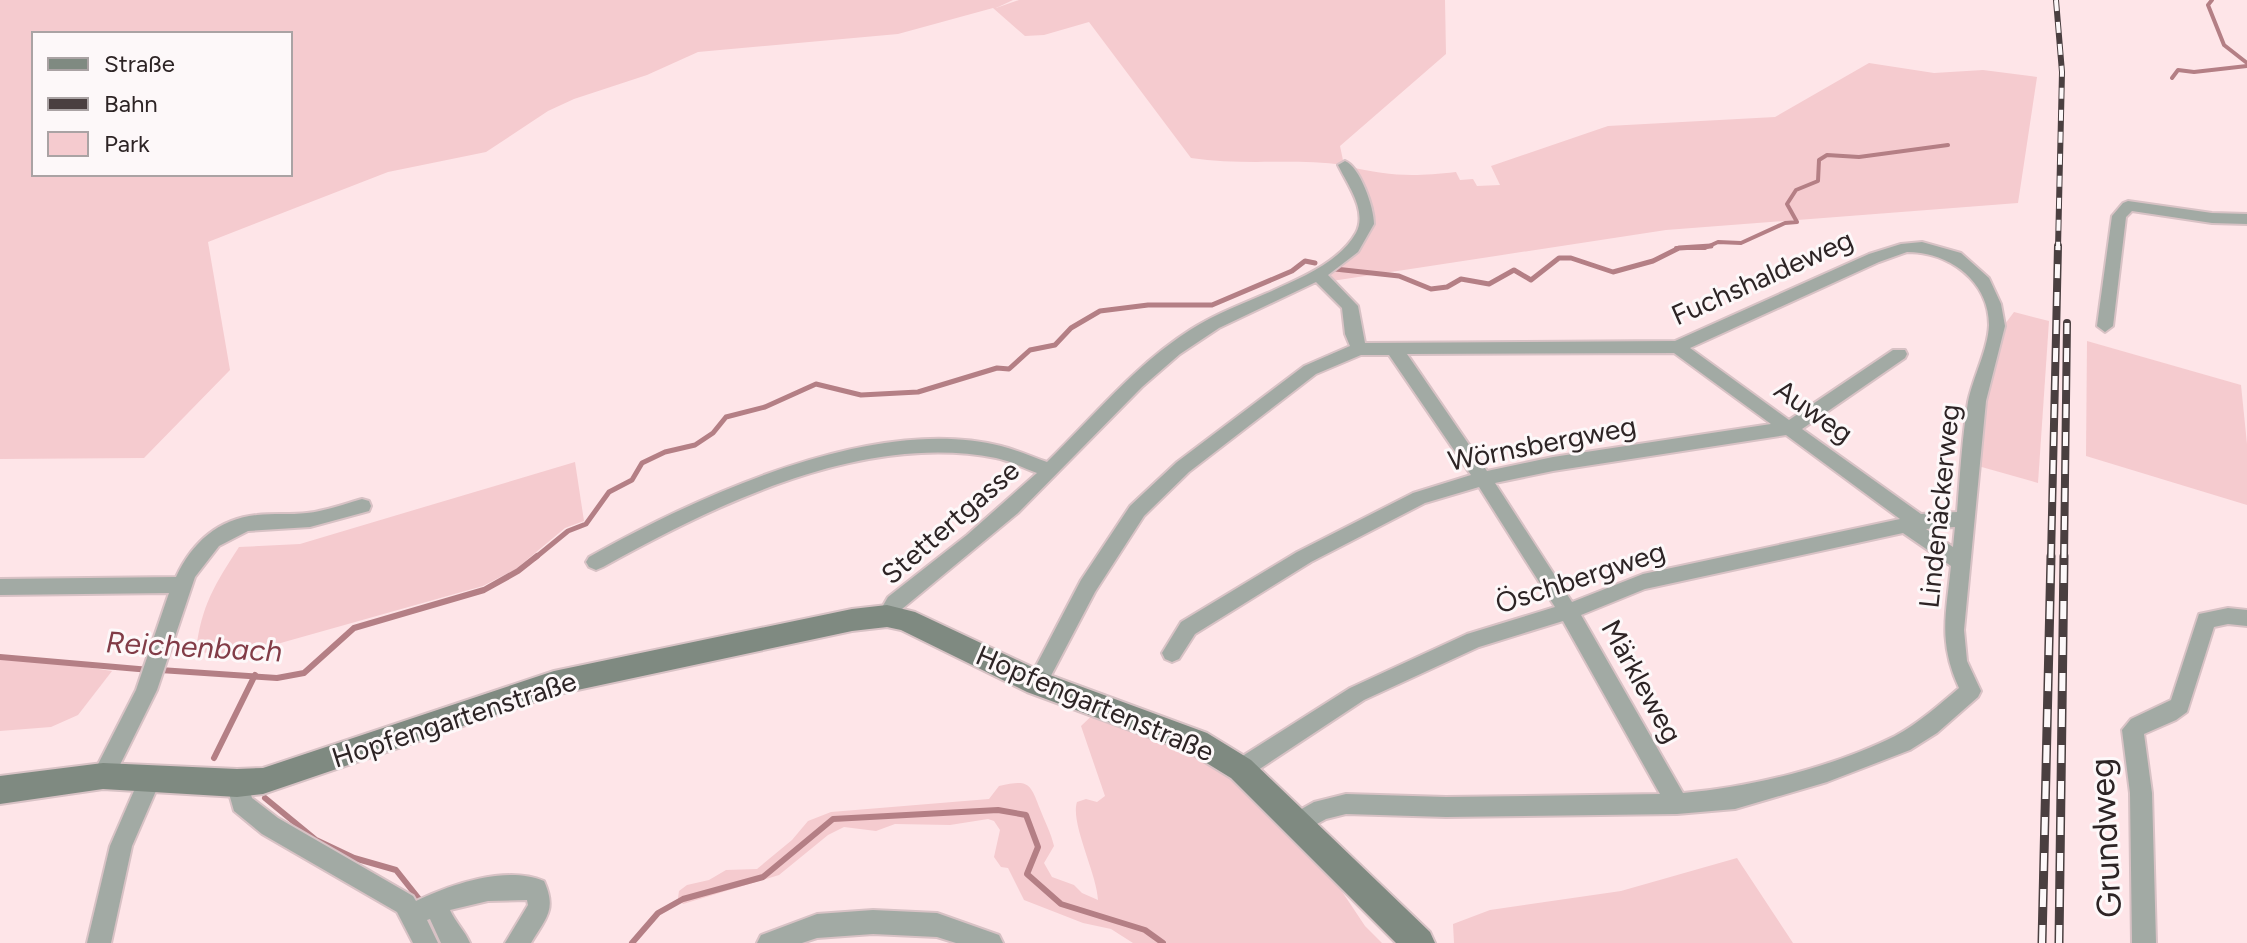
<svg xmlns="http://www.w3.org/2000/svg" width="2247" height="943" viewBox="0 0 2247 943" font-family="Figtree,sans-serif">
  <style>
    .green { fill: #f5cbcf; fill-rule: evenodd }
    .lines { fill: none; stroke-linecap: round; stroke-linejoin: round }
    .stream-far2 { stroke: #b47f85; stroke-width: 4 }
    .stream-far1 { stroke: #b47f85; stroke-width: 5 }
    .stream { stroke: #b47f85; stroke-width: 6 }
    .street-casing { stroke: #d8c2c5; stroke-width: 4 }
    .secondary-casing { stroke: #d8c2c5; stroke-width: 4 }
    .street { fill: #a2aaa4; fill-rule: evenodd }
    .secondary { fill: #7f8a81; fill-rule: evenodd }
    .rail-far2-casing { stroke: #4a3f40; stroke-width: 6 }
    .rail-far1-casing { stroke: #4a3f40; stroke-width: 8 }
    .rail-casing { stroke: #4a3f40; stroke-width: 9 }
    .rail-far2 { stroke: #fdf8f9; stroke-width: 4; stroke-dasharray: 11; stroke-linecap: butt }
    .rail-far1 { stroke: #fdf8f9; stroke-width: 5; stroke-dasharray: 14; stroke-linecap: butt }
    .rail { stroke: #fdf8f9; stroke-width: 6; stroke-dasharray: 18; stroke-linecap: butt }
    .labels { text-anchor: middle; stroke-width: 6; stroke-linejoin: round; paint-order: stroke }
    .street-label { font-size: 28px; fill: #2d2425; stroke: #fdf8f9 }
    .water-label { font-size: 30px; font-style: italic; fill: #823c47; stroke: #fdf8f9 }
    .near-street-label { font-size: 34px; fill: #2d2425; stroke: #fdf8f9 }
  </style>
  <rect width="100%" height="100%" fill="#fee5e8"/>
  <!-- green -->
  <g class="green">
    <path d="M0,0h1013l-17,8 23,-8h426l1,54 -106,92 4,19c-51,-7 -102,1 -153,-7l-102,-136 -45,13 -19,1 -32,-28 -95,26 -200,18 -51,23 -73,24 -26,12 -62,41 -98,20 -180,70 22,128 -86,88 -144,1zM34,34h256v140h-256z"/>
    <path d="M1869,63l65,10 49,-3 54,7 -19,126 -352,27 -380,58c25,-12 77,-42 76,-75 0,-15 -12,-34 -16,-47 43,10 65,11 110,6l4,8 13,-1 4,7 23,-1 -9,-19 117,-40 167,-9z"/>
    <polygon points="2014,312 2049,321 2038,483 1971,464 2002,328"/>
    <polygon points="2087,341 2241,385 2247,444 2247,505 2086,456"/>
    <path d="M575,462l9,59 -19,7 -49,41 -33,17 -252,71 -35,-6c5,-45 19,-67 43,-104l61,-3z"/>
    <polygon points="0,660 45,661 112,671 78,715 51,727 0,731"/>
    <path d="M1101,707l57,18 139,99 68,102 17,17h-215l-20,-15 11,15h-25l-22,-14 -28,-6 -59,-23 -16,-32 -7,-1 -7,-10 6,-27 -6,-9 -6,-2 -38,6 -55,-1 -19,7 -32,-4 -16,8 -49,40 -96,29 -5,-6 1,-7 8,-6 22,-5 17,-10 31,-1 35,-29 16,-19 23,-9 158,-13 10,-13c30,-7 31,-3 41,23 5,13 11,24 14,37l-10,17 8,14 22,8 8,8 16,7c-1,-26 -28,-77 -21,-98l9,-3 11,3 8,-6 -24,-70z"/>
    <polygon points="1737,858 1793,943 1454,943 1453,924 1490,910 1621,891"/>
  </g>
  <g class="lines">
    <!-- stream-far2 -->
    <g class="stream-far2">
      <polyline points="2212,0 2208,5 2224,45 2247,63"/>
      <polyline points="2172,78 2178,70 2194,72 2247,66"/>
      <polyline points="1676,248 1705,248 1718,242 1741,243 1785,223 1797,222 1787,204 1796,190 1818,181 1819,160 1827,155 1859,157 1948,145"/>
    </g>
    <!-- stream-far1 -->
    <g class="stream-far1">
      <polyline points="1335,269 1399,276 1431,289 1447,287 1461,279 1489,284 1514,270 1531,280 1559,258 1571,258 1613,272 1653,261 1679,248 1711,246"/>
      <polyline points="535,558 568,531 586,524 609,492 632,480 642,463 665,452 695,445 713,433 726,417 765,407 816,384 861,395 918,392 997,368 1009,369 1030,350 1055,345 1071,328 1100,311 1148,305 1212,305 1292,271 1305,261 1315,263"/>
    </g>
    <!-- stream -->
    <g class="stream">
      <polyline points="0,657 150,670"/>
      <polyline points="160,670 277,678 304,673 354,628 484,590 518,571 537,556"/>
      <polyline points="214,758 255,675"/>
      <polyline points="265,798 316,840 354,858 396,870 423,904"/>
      <polyline points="632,943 658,913 683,899 763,877 833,819 998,810 1026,815 1038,847 1027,874 1061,904 1145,930 1163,943"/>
    </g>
    <defs>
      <g id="street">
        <path d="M1345,161c15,6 29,46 29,63l-16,28 -30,23 30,31 7,37 310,-2 194,-87 32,-10 21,-2 39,11 28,25 12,26 4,22 -19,75 -22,229 3,31 14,30 -3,6 -41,36 -27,17 -83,32 -92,27 -58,5 -231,3 -100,-3 -20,5 -29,16 -8,-3 -3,-8 3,-8 25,-14 32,-8 100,3 214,-3 -97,-173 -84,26 -115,53 -115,76 -8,3 -8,-3 -3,-7 3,-7 117,-74 117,-54 88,-27 -76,-120 -54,16 -114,59 -116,72 -16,25 -7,3 -7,-3 -3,-6 19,-31 116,-70 116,-59 58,-18 -82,-120h-28l-45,19 -127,98 -45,44 -49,76 -51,97 -7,3 -7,-3 -3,-6 54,-103 49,-74 47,-44 127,-96 46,-20 -5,-12 -3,-26 -26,-26 -97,46 -39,26 -38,33 -124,126 -116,96c-6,10 -9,17 -22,13l-3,-6 11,-19 79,-62 70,-62c-13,-5 -27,-12 -41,-15 -133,-26 -280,46 -393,109l-7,3 -7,-3 -3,-5 3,-5c109,-61 285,-143 412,-111 16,4 31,11 46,16 46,-45 88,-97 143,-132 25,-16 54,-27 82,-39 28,-13 68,-29 84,-58 12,-22 -9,-49 -18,-68zM1907,252c41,0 82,28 82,73 -1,25 -16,52 -21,77 -6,36 -8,74 -11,110l-36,2 -119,-85 103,-71 2,-4 -2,-4h-12l-104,70 -99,-72 189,-86zM1674,353l97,71 -218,33 -66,14 -80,-117zM1786,435l114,84 -257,55 -71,28 -77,-119 58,-12zM1955,527l-2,20 -27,-18zM1903,533l48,33c-5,48 -13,76 8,122 -20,17 -40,35 -64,48 -62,31 -143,51 -212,57l-102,-178 64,-26z"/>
        <polygon points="2128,201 2212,213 2247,214 2247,224 2212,223 2132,211 2126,217 2113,326 2105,332 2097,326 2112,216 2123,203"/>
        <path d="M362,499l7,2 2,5 -2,5 -59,16 -62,4 -29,15 -24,31 -38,113 -46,93 -8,3 -8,-3 -3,-7 44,-86 33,-97 -169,2v-16l176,-2c16,-34 42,-58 81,-62 16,-2 33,0 50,-2 19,-2 37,-9 55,-14z"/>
        <polygon points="2228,608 2247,610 2247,626 2228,624 2214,627 2187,712 2176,720 2144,734 2152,793 2156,943 2132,943 2130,793 2122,730 2131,719 2171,700 2199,614"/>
        <polygon points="151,767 159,770 162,777 132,846 111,943 87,943 110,846 143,770"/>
        <path d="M237,773l8,3 7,22 26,20 135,78 3,5c34,-16 89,-36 128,-20 13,29 2,37 -13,62h-26l23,-38 -1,-5 -39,1 -38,9c6,13 15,21 20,33h-29l-11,-24 -3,1 11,23h-25l-16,-31 -135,-78 -28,-23 -8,-28 3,-7z"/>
        <polygon points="873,910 937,913 999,935 1003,943 956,943 937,937 873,934 817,938 802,943 757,943 761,935 817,914"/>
      </g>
      <polygon id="secondary" points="887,605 915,612 1047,674 1207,733 1251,760 1430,932 1435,943 1396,943 1231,778 1187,751 1027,692 901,630 887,627 852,631 554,695 263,794 237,797 103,789 0,804 0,776 103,763 237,769 263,768 554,671 852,609"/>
    </defs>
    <!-- street casing -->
    <use href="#street" class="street-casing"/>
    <!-- secondary casing -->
    <use href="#secondary" class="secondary-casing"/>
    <!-- street -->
    <use href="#street" class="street"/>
    <!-- secondary -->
    <use href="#secondary" class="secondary"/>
    <defs>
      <polyline id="rail-far2" points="2056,0 2062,72 2058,248"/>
      <g id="rail-far1">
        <polyline points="2051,558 2058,246"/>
        <polyline points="2064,558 2067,323"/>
      </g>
      <g id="rail">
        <polyline points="2042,943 2051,556"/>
        <polyline points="2059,943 2064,556"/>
      </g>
    </defs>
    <!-- rail-far2 casing -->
    <use href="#rail-far2" class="rail-far2-casing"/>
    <!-- rail-far1 casing -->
    <use href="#rail-far1" class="rail-far1-casing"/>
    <!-- rail casing -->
    <use href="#rail" class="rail-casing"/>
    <!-- rail-far2 -->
    <use href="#rail-far2" class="rail-far2"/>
    <!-- rail-far1 -->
    <use href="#rail-far1" class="rail-far1"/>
    <!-- rail -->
    <use href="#rail" class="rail"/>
  </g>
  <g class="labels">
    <!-- street labels -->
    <g class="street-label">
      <text transform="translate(1762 277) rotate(-24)" y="10">Fuchshaldeweg</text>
      <text transform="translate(1814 411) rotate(35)" y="10">Auweg</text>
      <text transform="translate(1542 443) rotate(-11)" y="10">Wörnsbergweg</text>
      <text transform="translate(1939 506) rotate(-84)" y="10">Lindenäckerweg</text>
      <text transform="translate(950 522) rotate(-41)" y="10">Stettertgasse</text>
      <text transform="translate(1580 577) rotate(-18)" y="10">Öschbergweg</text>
      <text transform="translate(1642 681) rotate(61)" y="10">Märkleweg</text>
      <text transform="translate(1095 703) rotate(23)" y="10">Hopfengartenstraße</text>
      <text transform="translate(454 719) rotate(-18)" y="10">Hopfengartenstraße</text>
    </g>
    <!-- water labels -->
    <g class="water-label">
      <text transform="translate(194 647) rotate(3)" y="10">Reichenbach</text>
    </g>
    <!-- near-street labels -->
    <g class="near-street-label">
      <text transform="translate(2105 838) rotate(-93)" y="12">Grundweg</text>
    </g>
  </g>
  <!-- legend -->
  <rect x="32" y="32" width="260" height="144" fill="#fdf8f9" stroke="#aaa3a4" stroke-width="2"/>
  <rect x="48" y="58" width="40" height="12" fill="#7f8a81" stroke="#aaa3a4" stroke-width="2"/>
  <text x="104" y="72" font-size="24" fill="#2d2425">Straße</text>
  <rect x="48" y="98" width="40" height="12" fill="#4a3f40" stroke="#aaa3a4" stroke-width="2"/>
  <text x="104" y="112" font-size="24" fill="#2d2425">Bahn</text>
  <rect x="48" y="132" width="40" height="24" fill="#f5cbcf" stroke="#aaa3a4" stroke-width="2"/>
  <text x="104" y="152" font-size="24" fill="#2d2425">Park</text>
</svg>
